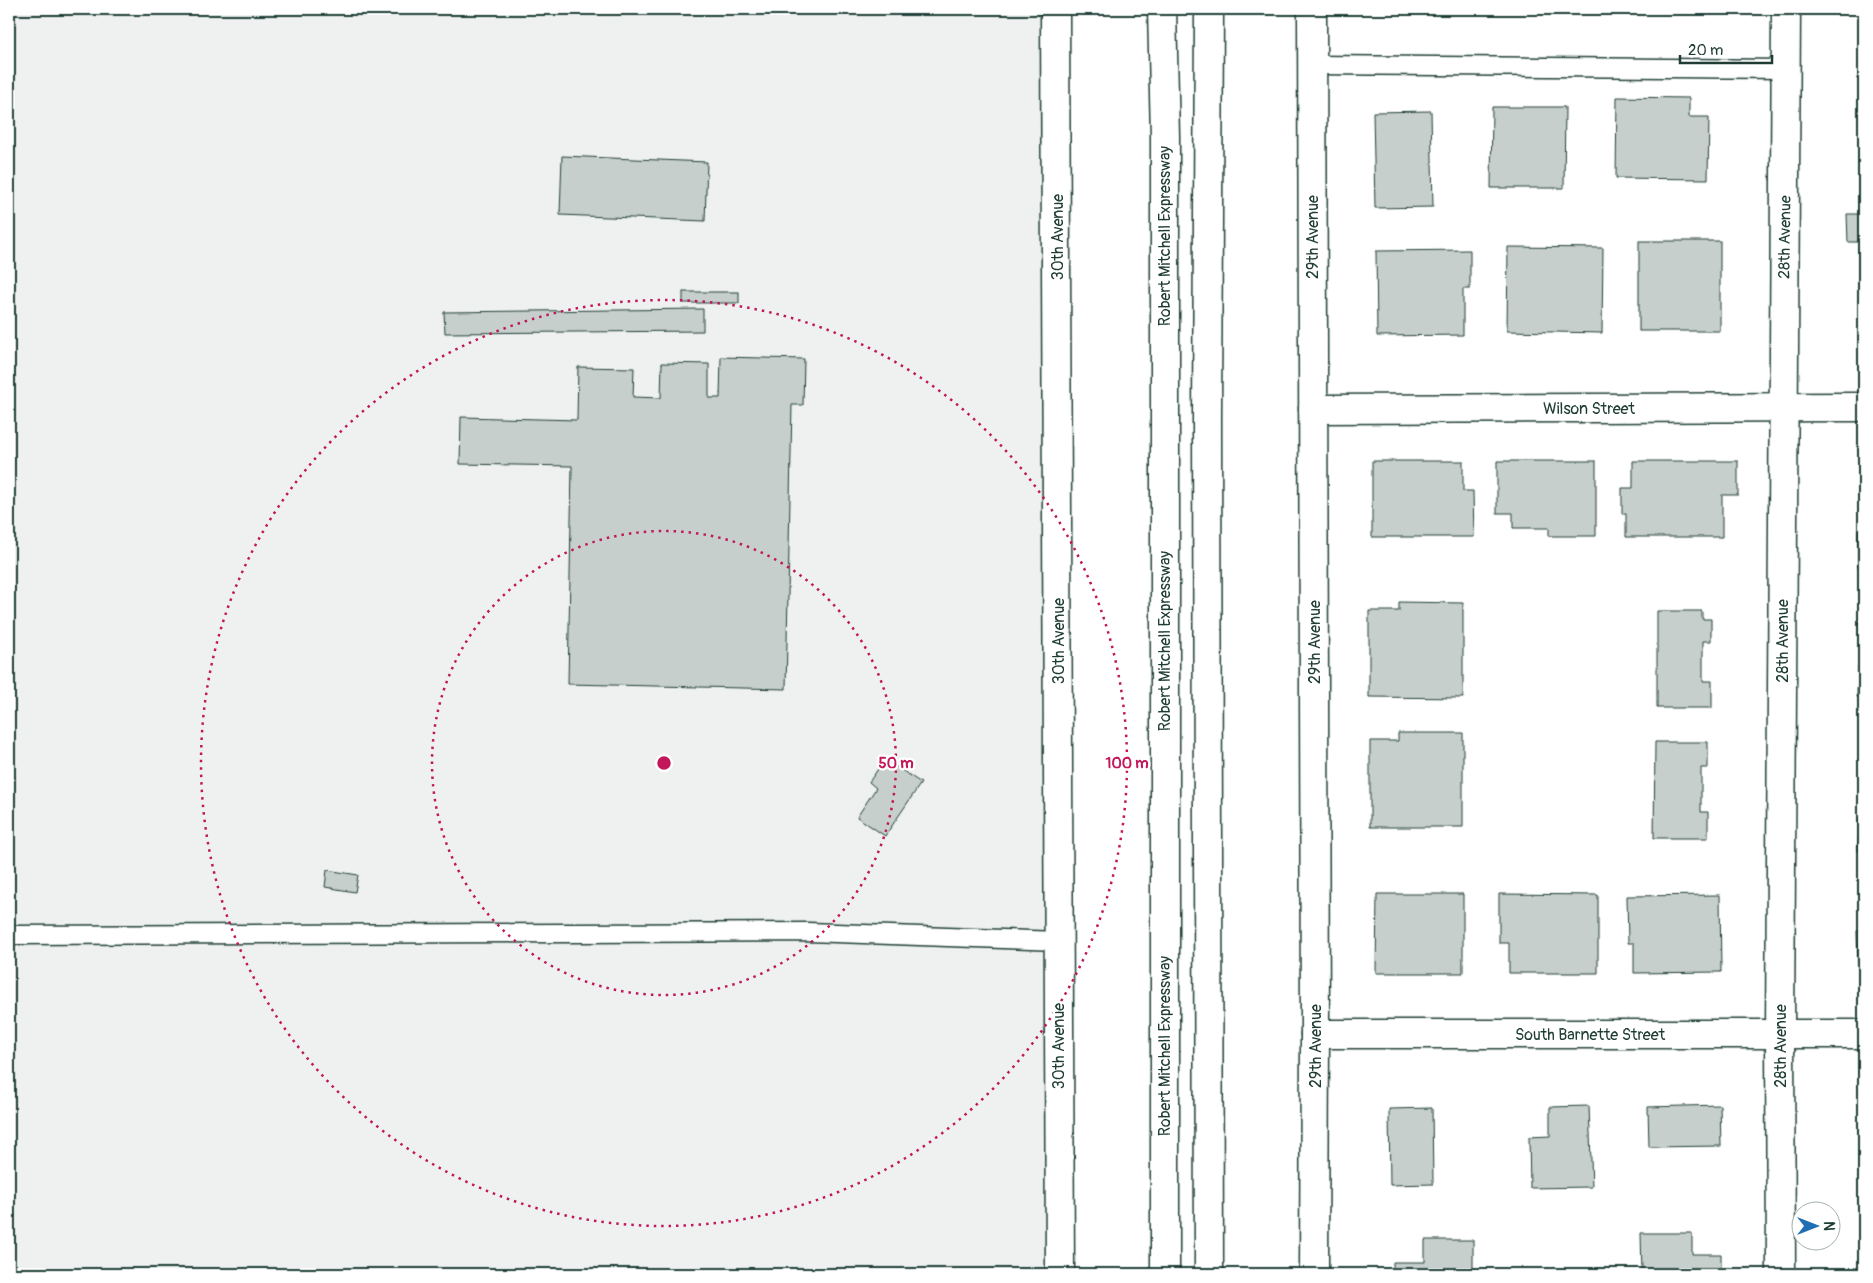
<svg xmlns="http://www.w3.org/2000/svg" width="1873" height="1283" viewBox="0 0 1873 1283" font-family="Pangolin,sans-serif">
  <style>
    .built { fill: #eef1f0 }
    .building { fill: #c7cfcc; stroke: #1f3d34 }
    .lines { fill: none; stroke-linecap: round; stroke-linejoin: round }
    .lane-casing { stroke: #1f3d34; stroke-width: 21 }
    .street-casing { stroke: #1f3d34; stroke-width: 31 }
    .secondary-casing { stroke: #1f3d34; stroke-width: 31 }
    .highway-casing { stroke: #1f3d34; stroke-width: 31 }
    .lane { stroke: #fff; stroke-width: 18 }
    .street { stroke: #fff; stroke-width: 28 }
    .secondary { stroke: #fff; stroke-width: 28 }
    .highway { stroke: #fff; stroke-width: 28 }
    .ring { fill: none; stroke: #c2185b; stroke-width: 2.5; stroke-dasharray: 2.5 5 }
    .labels { text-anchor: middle; stroke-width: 4.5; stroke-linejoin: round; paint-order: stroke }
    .street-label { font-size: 16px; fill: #1f3d34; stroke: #fff }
    .centre { fill: #c2185b; stroke: #fff; stroke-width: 2.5 }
    .ring-label { font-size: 15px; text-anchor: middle; font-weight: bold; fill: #c2185b; stroke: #fff; stroke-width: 4.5; stroke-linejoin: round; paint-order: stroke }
  </style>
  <rect width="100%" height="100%" fill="#fff"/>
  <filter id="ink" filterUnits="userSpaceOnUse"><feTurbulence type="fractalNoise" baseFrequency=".02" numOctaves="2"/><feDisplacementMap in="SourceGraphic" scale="10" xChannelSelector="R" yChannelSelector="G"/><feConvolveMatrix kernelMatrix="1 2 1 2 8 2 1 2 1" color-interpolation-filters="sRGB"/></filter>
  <g filter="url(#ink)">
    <!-- built -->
    <polygon class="built" points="9,9 1049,9 1053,1274 9,1274"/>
    <!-- building -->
    <g class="building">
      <rect x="1508" y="9" width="69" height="1"/>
      <polygon points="1617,97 1689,98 1689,117 1709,117 1708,179 1616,178"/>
      <polygon points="1492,107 1565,107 1564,188 1491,188"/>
      <polygon points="1431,111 1433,207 1375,208 1373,112"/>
      <polygon points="562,156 707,162 705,221 560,215"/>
      <polygon points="1847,214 1864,214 1864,242 1848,242"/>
      <rect x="1639" y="241" width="81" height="90"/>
      <polygon points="1508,247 1603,248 1602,333 1507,331"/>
      <polygon points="1470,250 1470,289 1463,289 1463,335 1377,336 1376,251"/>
      <rect x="683" y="292" width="56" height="11"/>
      <rect x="1862" y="294" width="2" height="52"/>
      <polygon points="703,309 703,331 445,333 444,312"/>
      <polygon points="721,357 804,359 803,405 792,405 786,689 568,684 572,466 460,464 461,417 577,420 578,367 634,368 633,397 661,398 662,363 709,364 709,398 720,398"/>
      <polygon points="1372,461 1463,461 1463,491 1473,491 1474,537 1372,537"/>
      <polygon points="1497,461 1596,461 1596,536 1549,536 1549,528 1513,528 1513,513 1497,513"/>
      <polygon points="1633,461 1738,461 1738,495 1722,495 1722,537 1626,537 1626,514 1622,514 1622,488 1633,488"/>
      <rect x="1861" y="488" width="3" height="35"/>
      <rect x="1858" y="530" width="6" height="37"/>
      <polygon points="1399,602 1463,603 1463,698 1369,697 1369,611 1399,611"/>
      <polygon points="1657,611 1702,611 1702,619 1711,619 1711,641 1703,641 1703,681 1712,681 1712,708 1657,708"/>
      <polygon points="1859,618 1864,618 1864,652 1860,652"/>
      <polygon points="1858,666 1864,666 1864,697 1857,697"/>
      <polygon points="1398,733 1463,733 1463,827 1370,827 1370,741 1398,741"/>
      <polygon points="1655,742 1708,742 1708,768 1701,768 1701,812 1708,812 1708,838 1654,838"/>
      <polygon points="1862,754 1864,754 1864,783 1861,783"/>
      <polygon points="885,759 921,783 885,836 857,817 876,788 869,782"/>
      <polygon points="1859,818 1864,818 1864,852 1858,851"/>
      <polygon points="327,870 358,875 355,892 325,887"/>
      <polygon points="1862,885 1864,885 1864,917 1861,917"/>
      <polygon points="1377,894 1463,894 1463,973 1376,973"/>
      <polygon points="1499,894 1598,895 1598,973 1509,973 1509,943 1499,943"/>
      <polygon points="1720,895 1721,972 1634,973 1634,943 1628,943 1627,896"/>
      <polygon points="1857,931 1864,931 1864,962 1858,963"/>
      <polygon points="1720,1105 1721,1146 1649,1147 1648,1107"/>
      <polygon points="1589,1106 1592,1187 1530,1188 1529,1137 1550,1136 1550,1107"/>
      <polygon points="1432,1108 1433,1184 1390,1185 1389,1109"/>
      <polygon points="1641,1233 1692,1233 1692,1254 1721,1254 1721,1274 1642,1274"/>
      <polygon points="1425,1240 1473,1240 1473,1274 1393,1274 1393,1262 1425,1262"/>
    </g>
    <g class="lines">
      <defs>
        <g id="lane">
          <polyline points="1312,65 1786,69"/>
          <polyline points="9,935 808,932 1058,941"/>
        </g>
        <g id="street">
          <polyline points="1312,9 1315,1034 1314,1274"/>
          <polyline points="1313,409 1864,407"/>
          <polyline points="1315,1034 1864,1034"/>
          <polyline points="1781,1274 1780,1035 1786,9"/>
        </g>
        <polyline id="secondary" points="1055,9 1060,1274"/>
        <g id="highway">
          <polyline points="1162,9 1165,137 1165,1274"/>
          <polyline points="1209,9 1207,420 1209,1274"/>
        </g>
      </defs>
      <!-- lane casing -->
      <use href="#lane" class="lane-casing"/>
      <!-- street casing -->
      <use href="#street" class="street-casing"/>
      <!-- secondary casing -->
      <use href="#secondary" class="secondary-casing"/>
      <!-- highway casing -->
      <use href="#highway" class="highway-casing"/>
      <!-- lane -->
      <use href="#lane" class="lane"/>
      <!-- street -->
      <use href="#street" class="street"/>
      <!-- secondary -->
      <use href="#secondary" class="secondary"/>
      <!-- highway -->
      <use href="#highway" class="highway"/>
    </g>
  </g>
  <!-- distance rings -->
  <g class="ring">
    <circle cx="664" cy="763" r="232"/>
    <circle cx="664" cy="763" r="463"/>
  </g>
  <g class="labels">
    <!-- street labels -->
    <g class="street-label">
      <text transform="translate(1164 236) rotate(-90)" y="6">Robert Mitchell Expressway</text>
      <text transform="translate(1057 237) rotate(-90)" y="6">30th Avenue</text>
      <text transform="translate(1312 237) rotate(-90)" y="6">29th Avenue</text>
      <text transform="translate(1784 237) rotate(-89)" y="6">28th Avenue</text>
      <text x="1589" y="414">Wilson Street</text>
      <text transform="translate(1058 641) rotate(-90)" y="6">30th Avenue</text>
      <text transform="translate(1164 641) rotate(-90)" y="6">Robert Mitchell Expressway</text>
      <text transform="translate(1782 641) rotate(-90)" y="6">28th Avenue</text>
      <text transform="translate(1314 642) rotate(-90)" y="6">29th Avenue</text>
      <text x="1590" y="1040">South Barnette Street</text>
      <text transform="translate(1058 1046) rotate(-90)" y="6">30th Avenue</text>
      <text transform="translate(1164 1046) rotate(-90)" y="6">Robert Mitchell Expressway</text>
      <text transform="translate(1315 1046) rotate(-90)" y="6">29th Avenue</text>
      <text transform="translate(1780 1046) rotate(-90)" y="6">28th Avenue</text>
    </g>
  </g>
  <circle cx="664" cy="763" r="8" class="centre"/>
  <g class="ring-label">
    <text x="896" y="768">50 m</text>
    <text x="1127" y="768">100 m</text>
  </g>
  <!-- margin -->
  <rect width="1873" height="1283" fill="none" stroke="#fff" stroke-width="30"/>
  <rect x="15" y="15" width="1843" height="1253" fill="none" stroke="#1f3d34" stroke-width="2" filter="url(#ink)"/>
  <!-- north arrow -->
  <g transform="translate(1816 1226) rotate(90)"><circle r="24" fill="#ffffff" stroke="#a5b1ae"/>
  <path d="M0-4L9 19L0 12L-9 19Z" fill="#1f6fb2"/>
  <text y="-8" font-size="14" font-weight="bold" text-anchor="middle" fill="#1f3d34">N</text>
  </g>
  <!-- scale -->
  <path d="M1680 55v8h92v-8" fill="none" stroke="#1f3d34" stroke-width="2.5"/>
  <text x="1688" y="55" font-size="15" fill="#1f3d34" stroke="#ffffff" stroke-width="4" paint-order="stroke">20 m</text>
</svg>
